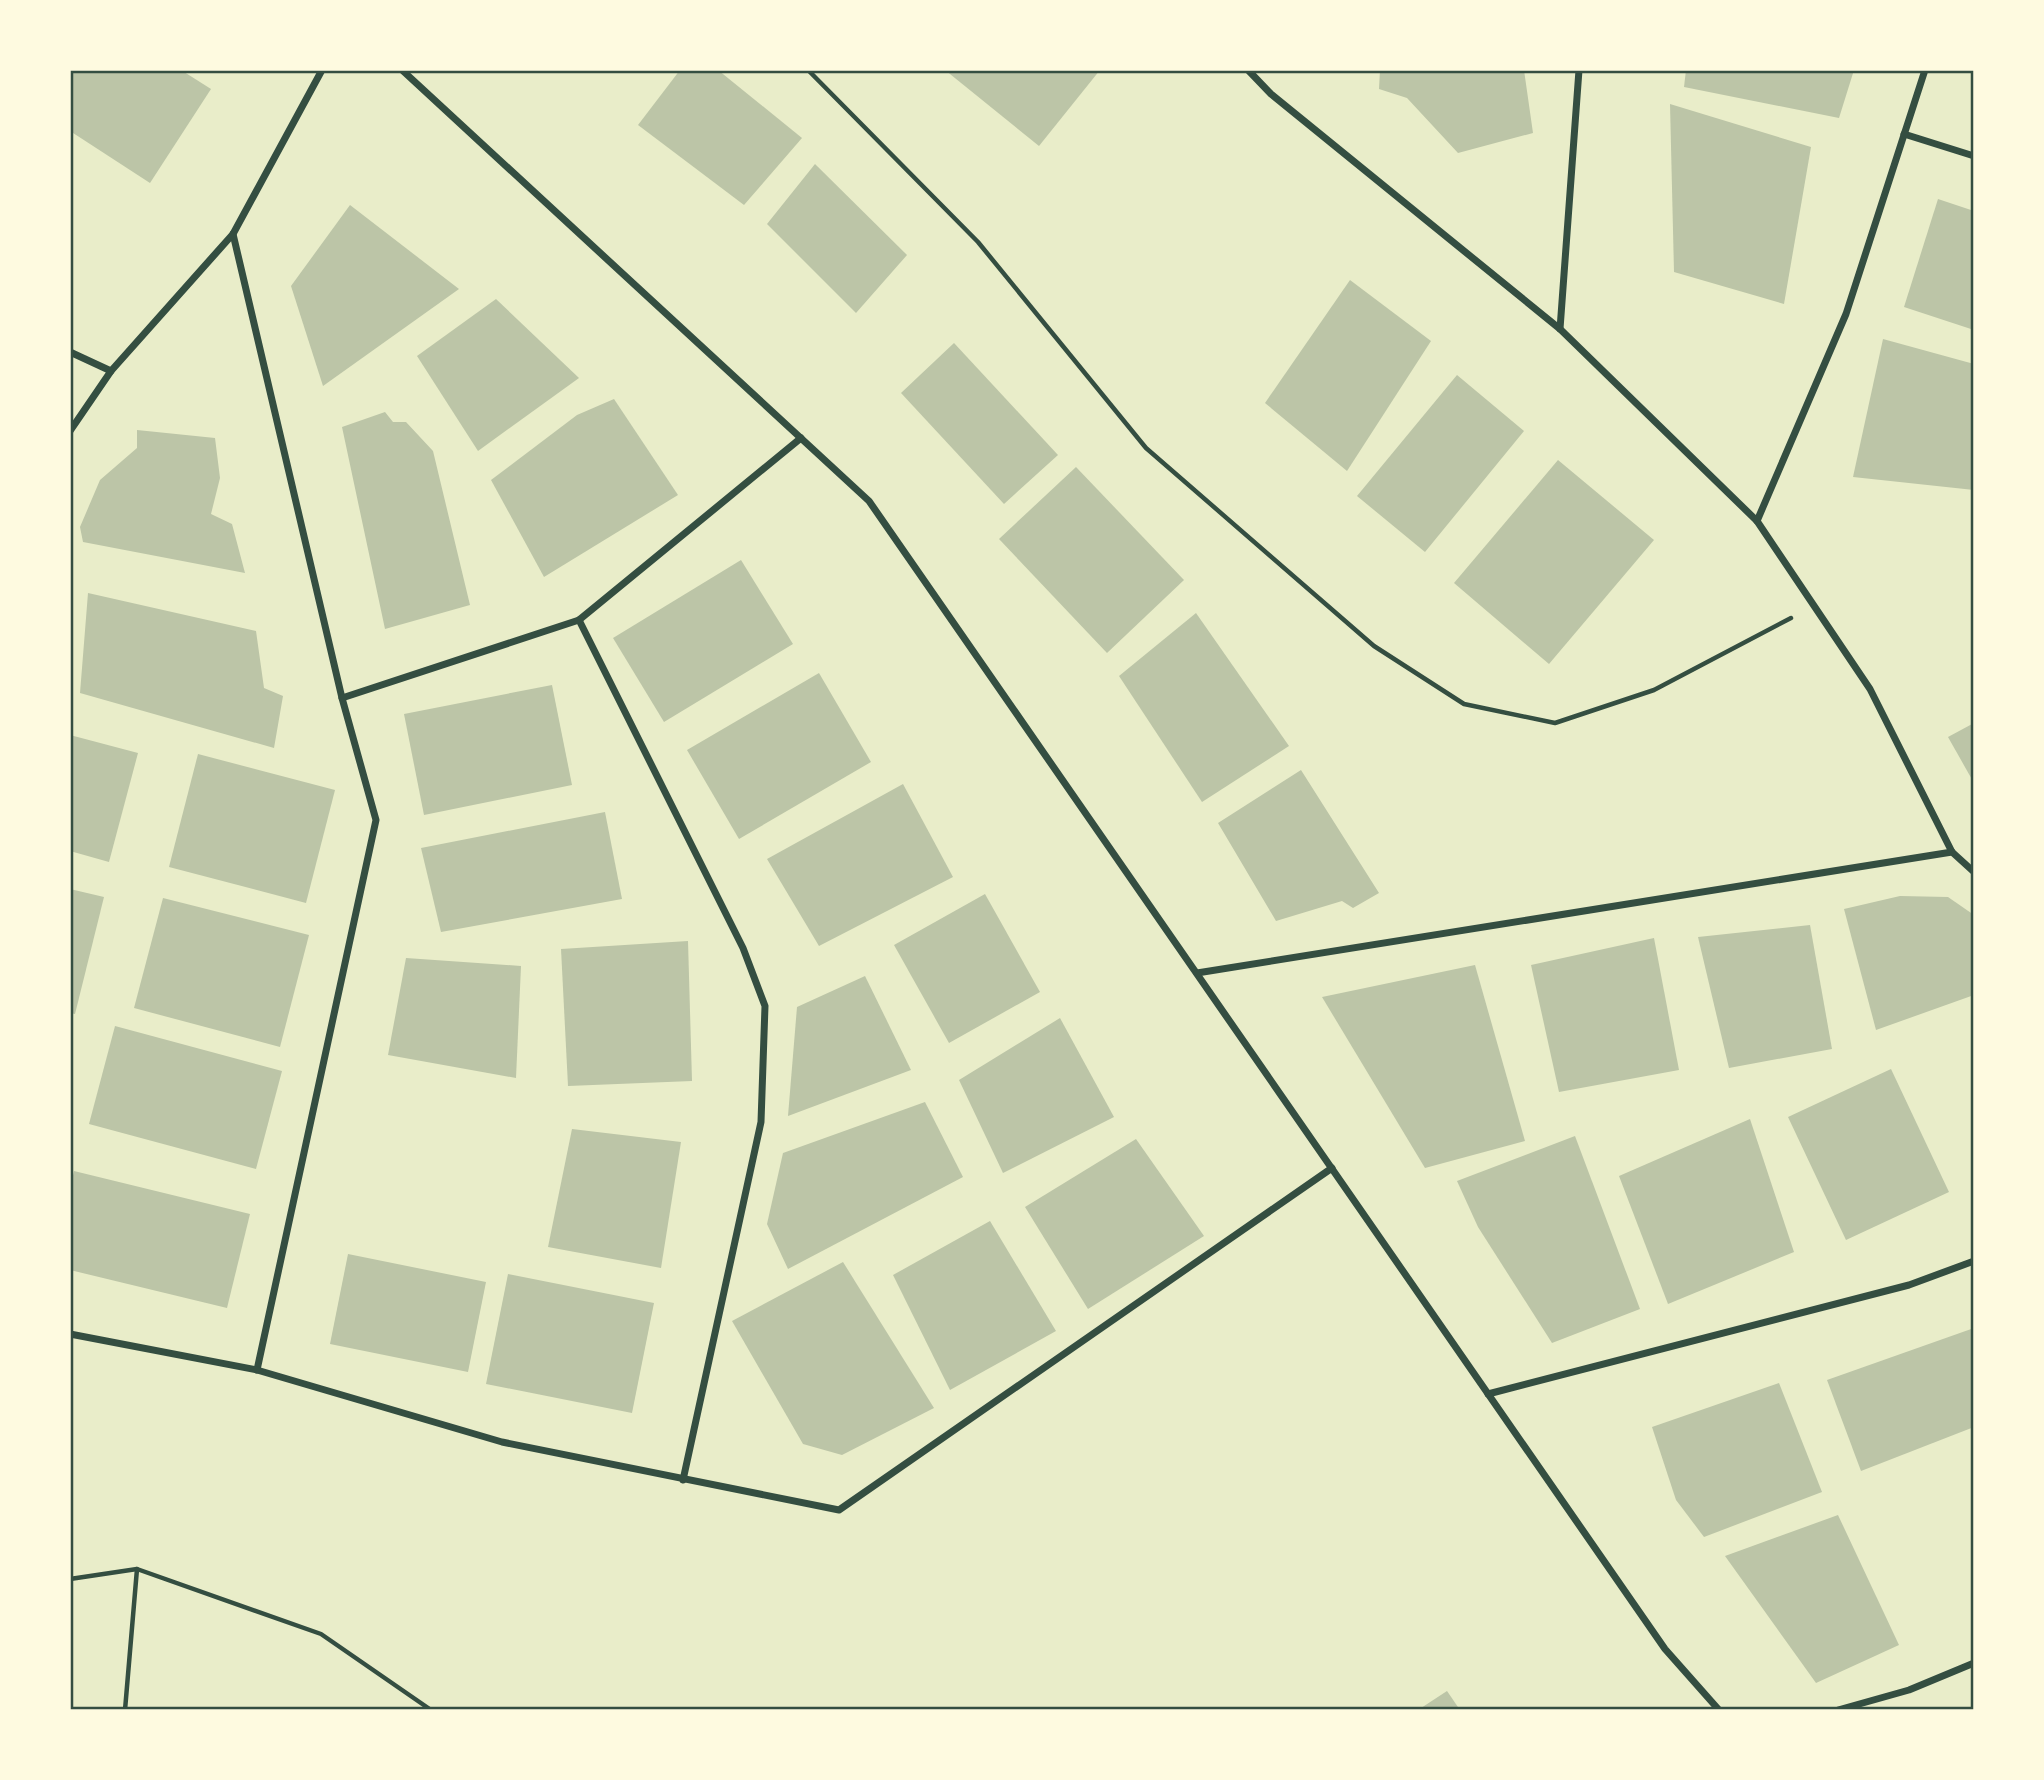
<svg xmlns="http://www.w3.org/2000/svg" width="2044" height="1780" viewBox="0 0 2044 1780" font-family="Roboto,sans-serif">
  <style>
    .building { fill: #bcc5a7 }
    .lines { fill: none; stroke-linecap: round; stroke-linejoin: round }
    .path { stroke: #344e41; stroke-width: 4.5 }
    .minor { stroke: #344e41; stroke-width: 7 }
    .neatline { fill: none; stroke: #344e41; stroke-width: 2.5 }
  </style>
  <rect width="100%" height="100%" fill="#e9edc9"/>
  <!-- building -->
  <g class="building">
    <polygon points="70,70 181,70 211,89 150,183 70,131"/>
    <polygon points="680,70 718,70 802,138 744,205 638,125"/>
    <polygon points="945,70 1100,70 1039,146"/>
    <polygon points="1380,70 1524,70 1533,133 1458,153 1407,98 1379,89"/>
    <polygon points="1686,70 1854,70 1839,118 1684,87"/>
    <polygon points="1670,104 1811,147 1784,304 1674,272"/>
    <polygon points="815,164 907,255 856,313 767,224"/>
    <polygon points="1938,199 1974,211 1974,330 1904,307"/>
    <polygon points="350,205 459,289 323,386 291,286"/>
    <polygon points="1350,280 1431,341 1347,471 1265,403"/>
    <polygon points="496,299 579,378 478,451 417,356"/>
    <polygon points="1883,339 1974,364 1974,490 1853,477"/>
    <polygon points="954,343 1058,455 1004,504 901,393"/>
    <polygon points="1457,375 1524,431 1425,552 1357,496"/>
    <polygon points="614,399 678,495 544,577 491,480 577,415"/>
    <polygon points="385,412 393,422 406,422 433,451 470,605 385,629 342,427"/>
    <polygon points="137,430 215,438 220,478 211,514 232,524 245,573 83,542 80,527 100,480 137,448"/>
    <polygon points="1558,460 1654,540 1549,664 1454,583"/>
    <polygon points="1076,467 1184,580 1107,653 999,539"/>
    <polygon points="741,560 793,644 664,722 613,638"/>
    <polygon points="88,593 256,631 264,688 283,696 274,748 80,693"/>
    <polygon points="1196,613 1289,746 1202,802 1119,676"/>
    <polygon points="819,673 871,762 739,839 687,750"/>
    <polygon points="552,685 572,785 424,815 404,714"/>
    <polygon points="1974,723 1974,783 1948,737"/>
    <polygon points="70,735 138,753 109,862 70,851"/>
    <polygon points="198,754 335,790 306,903 169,867"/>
    <polygon points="1301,770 1379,893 1353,908 1342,901 1276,921 1218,823"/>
    <polygon points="903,784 953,877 819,946 767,859"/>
    <polygon points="605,812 622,899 441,932 421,848"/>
    <polygon points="70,889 104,897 75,1014 70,1013"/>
    <polygon points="985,894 1040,992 949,1043 894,945"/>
    <polygon points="1900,896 1948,897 1974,915 1974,995 1876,1030 1844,909"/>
    <polygon points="163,898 309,935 280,1047 134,1008"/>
    <polygon points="1810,925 1832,1049 1729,1068 1698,937"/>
    <polygon points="1654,938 1679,1070 1559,1092 1531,965"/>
    <polygon points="688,941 692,1081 568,1086 561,949"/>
    <polygon points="406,958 521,966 516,1078 388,1055"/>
    <polygon points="1475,965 1525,1141 1425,1168 1322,997"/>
    <polygon points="865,976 911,1070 788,1116 797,1007"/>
    <polygon points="1060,1018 1114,1117 1003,1173 959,1080"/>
    <polygon points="115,1026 282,1071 256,1169 89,1124"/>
    <polygon points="1891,1069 1949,1192 1846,1240 1788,1117"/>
    <polygon points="925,1102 963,1177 788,1269 767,1224 783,1153"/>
    <polygon points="1750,1119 1794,1252 1668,1304 1619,1176"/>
    <polygon points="572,1129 681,1142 661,1268 548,1247"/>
    <polygon points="1575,1136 1640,1309 1552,1343 1478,1227 1457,1181"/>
    <polygon points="1136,1139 1204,1236 1088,1309 1025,1207"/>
    <polygon points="74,1171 250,1214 227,1308 70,1270 70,1188"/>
    <polygon points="990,1221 1056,1331 950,1390 893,1275"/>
    <polygon points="348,1254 486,1282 468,1372 330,1344"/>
    <polygon points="843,1262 934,1408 842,1455 803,1444 732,1321"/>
    <polygon points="508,1274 654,1303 632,1413 486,1384"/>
    <polygon points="1974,1328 1974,1427 1861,1471 1827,1380"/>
    <polygon points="1779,1383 1822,1492 1704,1537 1676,1500 1652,1427"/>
    <polygon points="1838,1515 1899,1645 1816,1683 1725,1556"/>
    <polygon points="1447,1691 1460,1710 1418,1710"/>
  </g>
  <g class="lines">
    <!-- path -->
    <g class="path">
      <polyline points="808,70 978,242 1146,448 1374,646 1464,704 1555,723 1654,690 1791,618"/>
      <polyline points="70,1579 137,1569 321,1634 431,1710"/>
      <polyline points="125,1710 137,1569"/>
    </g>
    <!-- minor -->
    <g class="minor">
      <polyline points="402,70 869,501 1665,1649 1719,1710"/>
      <polyline points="1248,70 1271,94 1560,329 1757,521 1870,689 1952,852 1974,872"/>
      <polyline points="1904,134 1974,156"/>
      <polyline points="233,234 342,698 376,820 257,1370"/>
      <polyline points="1560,329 1579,70"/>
      <polyline points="70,352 111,371"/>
      <polyline points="70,431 111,371 233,234 322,70"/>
      <polyline points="1757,521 1846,314 1925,70"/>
      <polyline points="579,620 743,948 765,1006 761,1122 683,1480"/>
      <polyline points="342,698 579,620 801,438"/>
      <polyline points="1197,973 1952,852"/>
      <polyline points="70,1334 257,1370 502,1442 839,1510 1332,1168"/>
      <polyline points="1488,1394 1909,1285 1974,1261"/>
      <polyline points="1838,1710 1909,1690 1974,1663"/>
    </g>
  </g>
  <!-- border -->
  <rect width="2044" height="1780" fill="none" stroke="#fefae0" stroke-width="144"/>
  <rect x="72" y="72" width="1900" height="1636" class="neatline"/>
</svg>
